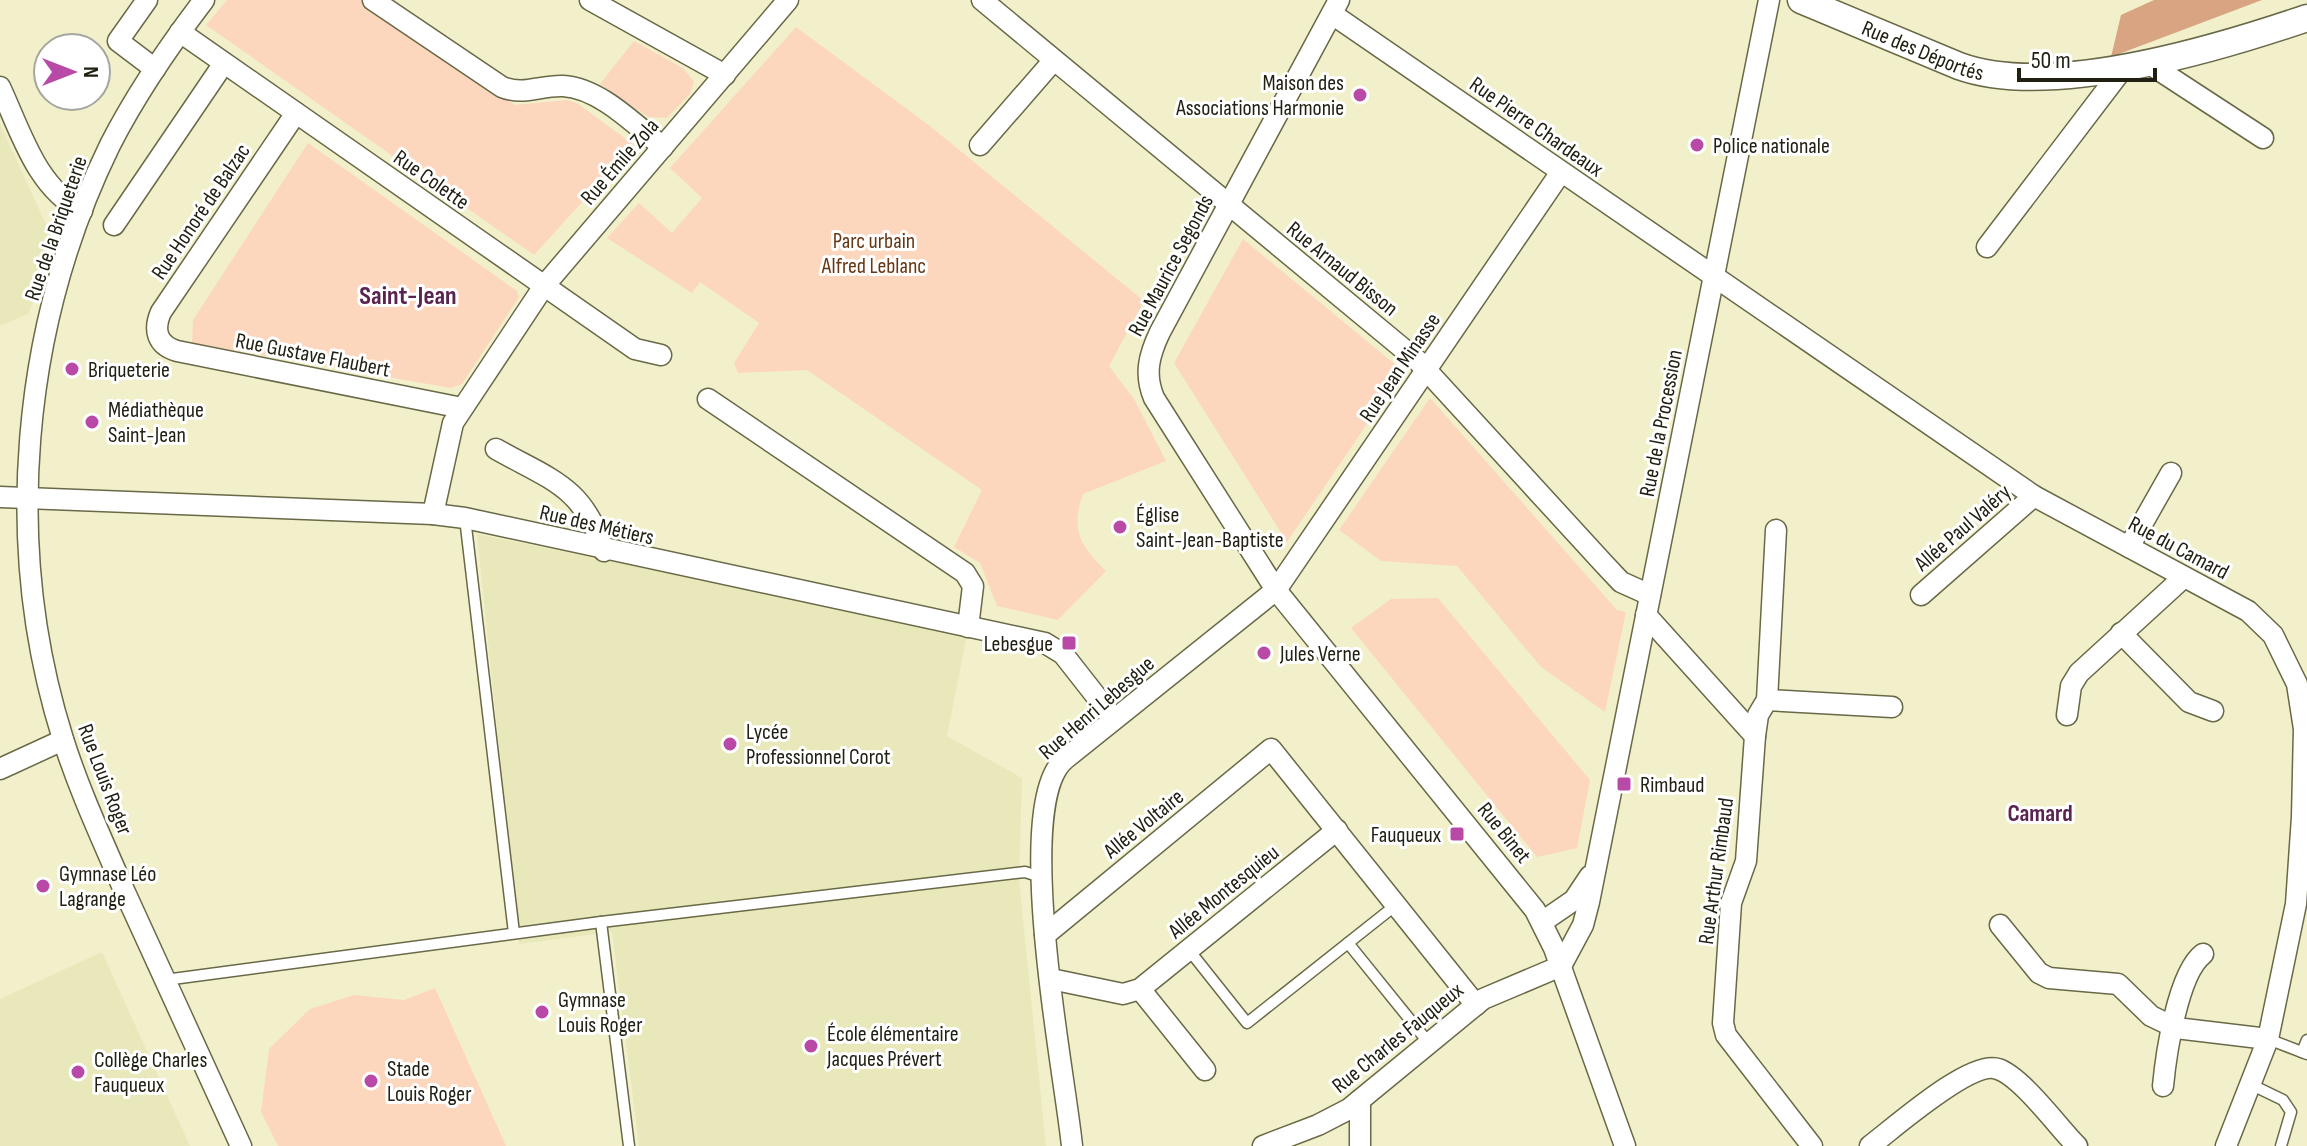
<svg xmlns="http://www.w3.org/2000/svg" width="2307" height="1146" viewBox="0 0 2307 1146" font-family="'Sofia Sans Condensed',sans-serif">
  <style>
    .built { fill: #e9e8bb }
    .green { fill: #fdd6be }
    .forest { fill: #d8a482 }
    .lines { fill: none; stroke-linecap: round; stroke-linejoin: round }
    .service-casing { stroke: #696847; stroke-width: 13 }
    .minor-casing { stroke: #696847; stroke-width: 23 }
    .tertiary-casing { stroke: #696847; stroke-width: 29 }
    .service { stroke: #fff; stroke-width: 10 }
    .minor { stroke: #fff; stroke-width: 20 }
    .tertiary { stroke: #fff; stroke-width: 26 }
    .poi-dot { fill: #b849a6; stroke: #fff; stroke-width: 3 }
    .labels { text-anchor: middle; stroke-width: 6; stroke-linejoin: round; paint-order: stroke }
    .street-label { font-size: 22px; fill: #212013; stroke: #fff }
    .poi-label { font-size: 22px; fill: #212013; stroke: #fff; text-anchor: start }
    .park-label { font-size: 22px; fill: #683712; stroke: #fff }
    .neighbourhood-label { font-size: 24px; font-weight: bold; fill: #592450; stroke: #fff }
    .quarter-label { font-size: 26px; font-weight: bold; fill: #592450; stroke: #fff }
  </style>
  <rect width="100%" height="100%" fill="#f1f0cb"/>
  <!-- built -->
  <g class="built">
    <polygon points="0,124 56,246 28,314 0,326"/>
    <polygon points="477,534 967,634 947,736 1022,778 1019,880 1046,1146 639,1146 612,932 519,944"/>
    <polygon points="102,952 190,1146 0,1146 0,999"/>
  </g>
  <!-- green -->
  <g class="green">
    <polygon points="227,0 361,0 515,105 566,100 577,103 634,145 534,255 206,25"/>
    <path d="M796,27l134,99 214,175 -35,65 25,33 32,62 -83,33c-13,37 -2,52 23,77l-48,49 -61,-14 -17,-43 -26,-16 28,-57 -175,-120 -69,3 -4,-10 25,-40 -59,-41 -8,11 -85,-55 32,-35 33,30 30,-35 -32,-30z"/>
    <polygon points="634,41 683,68 694,82 690,94 667,118 648,117 600,84"/>
    <polygon points="308,143 517,291 519,297 462,384 451,388 192,343 193,320"/>
    <polygon points="1243,239 1403,371 1287,542 1174,363"/>
    <polygon points="1430,398 1617,610 1626,612 1605,712 1541,667 1457,566 1381,561 1339,530"/>
    <polygon points="1438,598 1590,780 1577,848 1537,857 1351,628 1391,599"/>
    <polygon points="435,988 506,1146 278,1146 261,1112 269,1049 310,1009 354,995 404,1000"/>
  </g>
  <!-- forest -->
  <polygon class="forest" points="2154,0 2262,0 2111,57 2121,15"/>
  <g class="lines">
    <defs>
      <g id="service">
        <polyline points="465,518 514,933"/>
        <polyline points="1348,943 1428,1042"/>
        <polyline points="1189,950 1247,1023 1396,905"/>
        <polyline points="165,980 601,922"/>
        <polyline points="2268,1039 2307,1054"/>
        <polyline points="2302,1052 2307,1040"/>
        <polyline points="2252,1085 2283,1100 2291,1112 2281,1146"/>
        <polyline points="629,1146 601,922 1025,872 1041,877"/>
      </g>
      <g id="minor">
        <polyline points="147,0 118,41 155,69"/>
        <path d="M204,0c-35,46 -68,94 -94,145 -89,182 -108,401 -47,594 16,51 39,100 60,149 39,86 79,172 118,258"/>
        <path d="M373,0l129,87c22,9 38,-2 61,-1 37,2 72,39 100,61"/>
        <polyline points="590,0 725,75"/>
        <polyline points="982,0 1418,361 1605,565 1621,582 1650,595"/>
        <path d="M1339,0l-179,332c-11,23 -16,42 -6,66l122,192 259,320 19,38 71,198"/>
        <polyline points="1332,14 2034,496 2248,611 2273,635 2297,684 2304,729 2302,817 2296,904 2268,1039 2226,1146"/>
        <polyline points="180,32 635,349 661,355"/>
        <polyline points="2145,61 2263,138"/>
        <path d="M0,87c21,45 36,100 82,124"/>
        <path d="M296,113l-135,199c-8,18 -4,33 16,39l285,57"/>
        <polyline points="980,145 1054,60"/>
        <polyline points="114,225 224,63"/>
        <polyline points="1987,247 2124,67"/>
        <polyline points="708,399 965,573 973,586 968,627"/>
        <path d="M496,449c55,31 87,37 108,102"/>
        <polyline points="0,497 433,514 465,518 1045,643 1063,654 1114,719"/>
        <polyline points="433,514 453,423 544,286 788,0"/>
        <polyline points="2129,547 2171,473"/>
        <polyline points="1921,595 2034,496"/>
        <polyline points="1646,615 1755,736 1746,861 1731,903 1723,1023 1726,1035 1812,1146"/>
        <polyline points="2121,633 2189,702 2213,711"/>
        <polyline points="1767,700 1892,707"/>
        <polyline points="2067,715 2071,686 2079,673 2184,577"/>
        <polyline points="1755,736 1758,715 1767,700 1776,530"/>
        <polyline points="0,769 63,740"/>
        <polyline points="1542,922 1574,900 1590,876"/>
        <polyline points="2000,925 2039,973 2049,978 2118,984 2151,1016 2176,1028 2268,1039"/>
        <polyline points="1045,935 1271,749 1476,1005"/>
        <polyline points="1561,966 1583,925 1589,902 1769,0"/>
        <polyline points="1051,979 1123,994 1140,989 1337,830"/>
        <polyline points="1140,989 1205,1070"/>
        <path d="M2163,1086c3,-32 15,-113 40,-132"/>
        <path d="M1072,1146c-7,-72 -61,-342 -7,-387l211,-169 285,-418"/>
        <polyline points="1263,1146 1318,1125 1349,1109 1483,999 1561,966"/>
        <polyline points="1360,1146 1360,1100"/>
        <path d="M1870,1146c24,-18 101,-87 128,-77 24,8 60,58 79,77"/>
      </g>
      <g id="tertiary">
        <path id="s1" d="M1801,0l158,66c91,33 257,-17 348,-48"/>
      </g>
    </defs>
    <!-- service casing -->
    <use href="#service" class="service-casing"/>
    <!-- minor casing -->
    <use href="#minor" class="minor-casing"/>
    <!-- tertiary casing -->
    <use href="#tertiary" class="tertiary-casing"/>
    <!-- service -->
    <use href="#service" class="service"/>
    <!-- minor -->
    <use href="#minor" class="minor"/>
    <!-- tertiary -->
    <use href="#tertiary" class="tertiary"/>
  </g>
  <!-- markers -->
  <g class="poi-dot">
    <circle cx="1360" cy="95" r="8"/>
    <circle cx="1697" cy="145" r="8"/>
    <circle cx="72" cy="369" r="8"/>
    <circle cx="92" cy="422" r="8"/>
    <circle cx="1120" cy="527" r="8"/>
    <rect x="1061" y="635" width="16" height="16" rx="4"/>
    <circle cx="1264" cy="653" r="8"/>
    <circle cx="730" cy="744" r="8"/>
    <rect x="1616" y="776" width="16" height="16" rx="4"/>
    <rect x="1449" y="826" width="16" height="16" rx="4"/>
    <circle cx="43" cy="886" r="8"/>
    <circle cx="542" cy="1012" r="8"/>
    <circle cx="811" cy="1046" r="8"/>
    <circle cx="78" cy="1072" r="8"/>
    <circle cx="371" cy="1081" r="8"/>
  </g>
  <g class="labels">
    <!-- street labels -->
    <g class="street-label">
      <text dy="8" stroke="none"><textPath href="#s1" startOffset="132">Rue des Déportés</textPath></text>
      <text transform="translate(1537 126) rotate(35)" y="8">Rue Pierre Chardeaux</text>
      <text transform="translate(619 161) rotate(-49)" y="8">Rue Émile Zola</text>
      <text transform="translate(432 179) rotate(35)" y="8">Rue Colette</text>
      <text transform="translate(200 211) rotate(-56)" y="8">Rue Honoré de Balzac</text>
      <text transform="translate(55 228) rotate(-71)" y="8">Rue de la Briqueterie</text>
      <text transform="translate(1170 265) rotate(-62)" y="8">Rue Maurice Segonds</text>
      <text transform="translate(1343 268) rotate(39)" y="8">Rue Arnaud Bisson</text>
      <text transform="translate(313 354) rotate(11)" y="8">Rue Gustave Flaubert</text>
      <text transform="translate(1399 367) rotate(-56)" y="8">Rue Jean Minasse</text>
      <text transform="translate(1660 423) rotate(-79)" y="8">Rue de la Procession</text>
      <text transform="translate(597 524) rotate(13)" y="8">Rue des Métiers</text>
      <text transform="translate(1962 527) rotate(-41)" y="8">Allée Paul Valéry</text>
      <text transform="translate(2179 547) rotate(28)" y="8">Rue du Camard</text>
      <text transform="translate(1096 707) rotate(-41)" y="8">Rue Henri Lebesgue</text>
      <text transform="translate(106 779) rotate(69)" y="8">Rue Louis Roger</text>
      <text transform="translate(1143 823) rotate(-39)" y="8">Allée Voltaire</text>
      <text transform="translate(1505 832) rotate(51)" y="8">Rue Binet</text>
      <text transform="translate(1715 871) rotate(-82)" y="8">Rue Arthur Rimbaud</text>
      <text transform="translate(1223 891) rotate(-39)" y="8">Allée Montesquieu</text>
      <text transform="translate(1397 1037) rotate(-39)" y="8">Rue Charles Fauqueux</text>
    </g>
    <!-- poi labels -->
    <g class="poi-label">
      <text x="1344" y="90" text-anchor="end">Maison des<tspan x="1344" dy="25">Associations Harmonie</tspan></text>
      <text x="1713" y="153">Police nationale</text>
      <text x="88" y="377">Briqueterie</text>
      <text x="108" y="417">Médiathèque<tspan x="108" dy="25">Saint-Jean</tspan></text>
      <text x="1136" y="522">Église<tspan x="1136" dy="25">Saint-Jean-Baptiste</tspan></text>
      <text x="1053" y="651" text-anchor="end">Lebesgue</text>
      <text x="1280" y="661">Jules Verne</text>
      <text x="746" y="739">Lycée<tspan x="746" dy="25">Professionnel Corot</tspan></text>
      <text x="1640" y="792">Rimbaud</text>
      <text x="1441" y="842" text-anchor="end">Fauqueux</text>
      <text x="59" y="881">Gymnase Léo<tspan x="59" dy="25">Lagrange</tspan></text>
      <text x="558" y="1007">Gymnase<tspan x="558" dy="25">Louis Roger</tspan></text>
      <text x="827" y="1041">École élémentaire<tspan x="827" dy="25">Jacques Prévert</tspan></text>
      <text x="94" y="1067">Collège Charles<tspan x="94" dy="25">Fauqueux</tspan></text>
      <text x="387" y="1076">Stade<tspan x="387" dy="25">Louis Roger</tspan></text>
    </g>
    <!-- park labels -->
    <g class="park-label">
      <text x="874" y="248">Parc urbain<tspan x="874" dy="25">Alfred Leblanc</tspan></text>
    </g>
    <!-- neighbourhood labels -->
    <g class="neighbourhood-label">
      <text x="2040" y="821">Camard</text>
    </g>
    <!-- quarter labels -->
    <g class="quarter-label">
      <text x="408" y="304">Saint-Jean</text>
    </g>
  </g>
  <!-- north arrow -->
  <g transform="translate(72 72) rotate(90)"><circle r="38" fill="#ffffff" stroke="#a6a6a1" stroke-width="2"/>
  <path d="M0-6L14 30L0 20L-14 30Z" fill="#b849a6"/>
  <text y="-12" font-size="22" font-weight="bold" text-anchor="middle" fill="#212013">N</text>
  </g>
  <!-- scale -->
  <path d="M2019 68v12h136v-12" fill="none" stroke="#212013" stroke-width="4"/>
  <text x="2031" y="68" font-size="24" fill="#212013" stroke="#ffffff" stroke-width="6" paint-order="stroke">50 m</text>
</svg>
